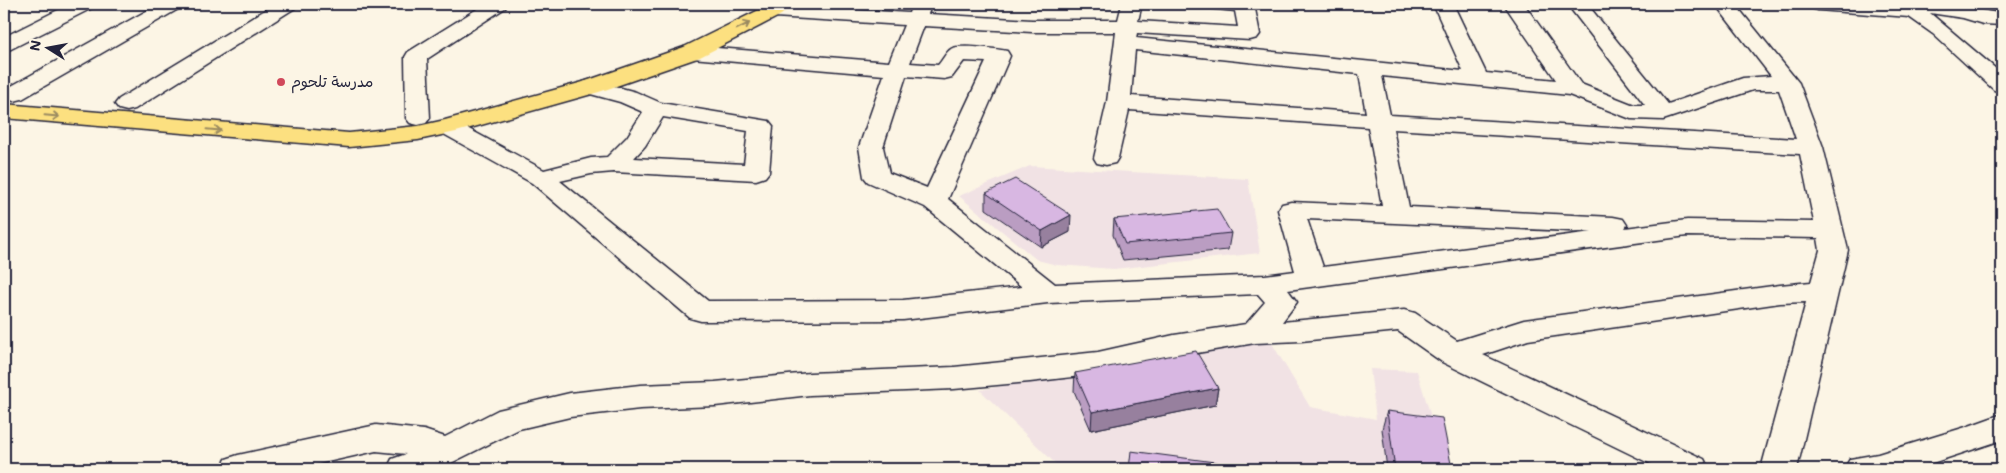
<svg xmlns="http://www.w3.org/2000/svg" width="2006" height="473" viewBox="0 0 2006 473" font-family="Mali,'Playpen Sans Arabic',sans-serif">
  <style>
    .built { fill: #f1e2e4 }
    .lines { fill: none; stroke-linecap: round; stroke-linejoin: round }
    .minor-casing { stroke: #22223b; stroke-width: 3 }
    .major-casing { stroke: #22223b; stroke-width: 3 }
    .minor { fill: #fcf5e5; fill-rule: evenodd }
    .major { fill: #fce080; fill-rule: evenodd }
    .wall { fill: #ba9dc2; stroke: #22223b }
    .shaded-wall { fill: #97809e; stroke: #22223b }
    .building { fill: #d8b7e2; stroke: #22223b }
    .oneway { stroke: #9a8a61 }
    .poi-dot { fill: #d1495b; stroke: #fcf5e5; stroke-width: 2 }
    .labels { text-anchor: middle; stroke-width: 4; stroke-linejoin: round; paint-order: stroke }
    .poi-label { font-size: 15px; fill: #22223b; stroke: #fcf5e5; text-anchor: start }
  </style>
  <rect width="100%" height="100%" fill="#fcf5e5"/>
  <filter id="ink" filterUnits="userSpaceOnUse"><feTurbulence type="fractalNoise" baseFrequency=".02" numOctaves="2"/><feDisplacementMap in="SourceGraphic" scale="10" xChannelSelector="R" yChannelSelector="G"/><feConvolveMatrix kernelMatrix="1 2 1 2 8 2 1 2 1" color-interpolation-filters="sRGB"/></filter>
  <g filter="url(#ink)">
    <!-- built -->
    <g class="built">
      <polygon points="1030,166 1248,179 1260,253 1114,269 1057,265 1037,260 959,196"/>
      <polygon points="1270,340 1310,407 1376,419 1370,369 1417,371 1447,469 1061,469 980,390"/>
    </g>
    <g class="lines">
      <defs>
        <g id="minor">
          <polygon points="70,4 95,4 92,8 11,49 4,51 4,37"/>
          <polygon points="159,4 183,4 180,8 22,99 14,101 6,99 4,96 6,89"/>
          <polygon points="275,4 298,4 295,8 135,109 127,111 119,109 115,104 119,99"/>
          <polygon points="485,4 508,4 505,8 427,59 430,118 426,123 418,125 410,123 406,118 405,57 408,52"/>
          <path d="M912,4h20l-4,10 104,6h86l4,-16h20l-4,17 100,6 -3,-16 -28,-3 -3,-4h50l6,30 -3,4 -7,2 -113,-7 -1,5 327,33 -30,-67h20l33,69 70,7 -52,-76h20l57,80 53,21h11l-78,-101h20l81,100 75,-26 28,-2 -56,-72h20l64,79 24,64 25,103 -51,219h-36l45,-167 -26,1 -252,37 -45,15 221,104 5,10h-48l-219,-107 -44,-31 -97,10 -46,2 -81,14 -76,17 -68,8 -76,7 -144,6 -95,11 -75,3 -70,8 -51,12 -80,40h-52l5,-10 14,-5 -30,-3 -80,18h-75l5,-10 12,-4 138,-30 48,5 21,7 53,-27 72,-17 70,-8 75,-3 95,-9 144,-6 144,-15 76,-17 72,-11 19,-22 -7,-8 -210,9 -145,17 -202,1 -11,-3 -158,-135 -92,-51 -4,-5 4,-5 8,-2 8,2 88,48 47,-12 16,-1 20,-20 16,-25 -23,-10 -37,-10 -3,-5 3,-5 8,-2 8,2 37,10 25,11 108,18 4,5 -4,46 -4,5 -9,3 -142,-8 -23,2 -31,7 148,120 195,-1 119,-13 -97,-80 -57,-25 -4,-5 -5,-30 25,-72 -192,-17 -8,-1 -3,-5 3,-5 8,-1 197,16 15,-37 -130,-8 -7,-2 -3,-4 3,-4 7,-2 135,8zM924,26l108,6h84l-9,70 -13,56 3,5 9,2 9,-2 3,-5 11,-48 239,17 14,79 -91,-4 -9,2 -4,6 17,61 -30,4 -210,9 -107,-85 62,-143 -3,-5c-10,-2 -48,-7 -56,-2 -5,3 -9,12 -13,16l-28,-2zM1135,50l224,24 7,39 -235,-17zM964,61l22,1 -59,126 -38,-15 -6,-26 23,-71 38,3 8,-2zM1382,76l187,19 62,24 32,1 90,-30h26l17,49 -406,-24zM663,117l85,14 -4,33 -110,-6 11,-12zM1393,129l407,25 14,68 -127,-2 -62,8 2,-3 -4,-6 -10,-2 -204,-10zM1307,219l285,13 -269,35zM1687,236l131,2 2,12 -9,32 -31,3 -256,35 -67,21 -42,-28 -11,-3 -122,12 15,-20 -9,-12z"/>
          <path d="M1808,4h142c18,2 34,8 52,9v12l-19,-1 -20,-6 -33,-5 72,61v18l-8,-2 -61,-56 -24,-17 -91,-7 -7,-2z"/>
          <polygon points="2002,414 2002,440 1914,469 1844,469 1850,459 1878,454 1966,427"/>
        </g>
        <polygon id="major" points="771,4 794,4 781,15 700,57 599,92 456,132 418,140 349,147 4,118 4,104 349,133 418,126 445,120 583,82 684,47"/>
      </defs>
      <!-- minor casing -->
      <use href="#minor" class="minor-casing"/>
      <!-- major casing -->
      <use href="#major" class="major-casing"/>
      <!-- minor -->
      <use href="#minor" class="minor"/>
      <!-- major -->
      <use href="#major" class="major"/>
    </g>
    <!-- wall -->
    <g class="wall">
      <polygon points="986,193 1070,232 1041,247 986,209"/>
      <polygon points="1114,219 1231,233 1228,250 1123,260 1113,235"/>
      <polygon points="1075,373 1218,388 1215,405 1091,430 1074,391"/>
      <polygon points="1387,411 1452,469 1387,469 1382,429"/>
    </g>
    <!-- shaded-wall -->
    <g class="shaded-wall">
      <polygon points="1071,215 1070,232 1041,247 1042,231"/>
      <polygon points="1218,388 1215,405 1091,430 1092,412"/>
    </g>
    <!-- building -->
    <g class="building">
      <polygon points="1015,179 1071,215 1042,231 986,193"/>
      <polygon points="1217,209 1231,233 1125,244 1114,219"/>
      <polygon points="1196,351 1218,388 1092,412 1075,373"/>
      <polygon points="1387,411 1442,418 1452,469 1395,469"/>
      <polygon points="1131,451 1268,469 1129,469"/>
    </g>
    <!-- one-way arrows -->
    <defs><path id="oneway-shaft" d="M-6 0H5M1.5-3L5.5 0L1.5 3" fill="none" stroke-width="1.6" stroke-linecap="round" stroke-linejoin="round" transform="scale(1.25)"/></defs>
    <g class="oneway">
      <use href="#oneway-shaft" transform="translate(743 26) rotate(-26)"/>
      <use href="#oneway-shaft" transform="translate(52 116) rotate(5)"/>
      <use href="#oneway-shaft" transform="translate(214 130) rotate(5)"/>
    </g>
  </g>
  <!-- markers -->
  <circle class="poi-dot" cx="281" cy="82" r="5"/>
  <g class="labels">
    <!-- poi labels -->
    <g class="poi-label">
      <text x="291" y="87">مدرسة تلحوم</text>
    </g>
  </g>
  <!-- margin -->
  <rect width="2006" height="473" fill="none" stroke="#fcf5e5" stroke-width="20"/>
  <rect x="10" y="10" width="1986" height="453" fill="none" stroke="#22223b" stroke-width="2" filter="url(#ink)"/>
  <!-- north arrow -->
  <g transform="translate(48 48) rotate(281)" stroke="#fcf5e5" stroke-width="4" paint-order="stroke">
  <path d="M0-4L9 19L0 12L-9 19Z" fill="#22223b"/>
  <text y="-8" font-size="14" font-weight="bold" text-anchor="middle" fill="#22223b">N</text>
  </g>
</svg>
